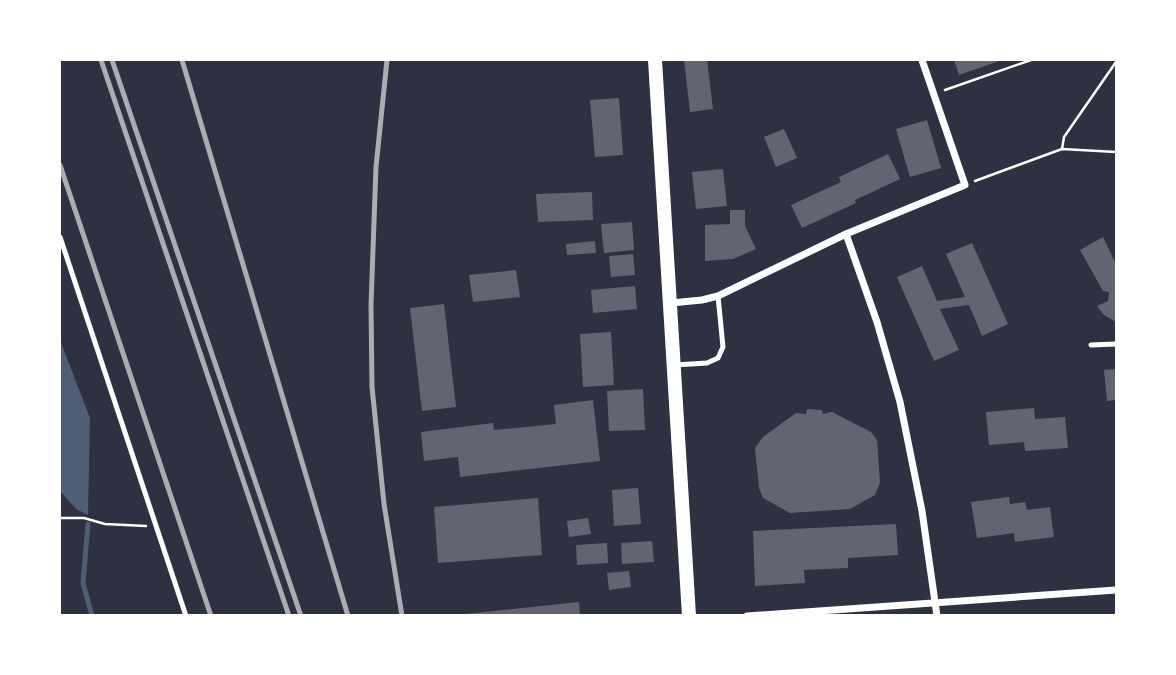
<svg xmlns="http://www.w3.org/2000/svg" width="1176" height="675" viewBox="0 0 1176 675" font-family="Overpass,sans-serif">
  <style>
    .water { fill: #4f5d75 }
    .lines { fill: none; stroke-linecap: round; stroke-linejoin: round }
    .stream { stroke: #4f5d75; stroke-width: 5 }
    .building { fill: #626471 }
    .path { stroke: #fff; stroke-width: 2.5 }
    .service { stroke: #fff; stroke-width: 5 }
    .minor { stroke: #fff; stroke-width: 7 }
    .secondary { stroke: #fff; stroke-width: 14 }
    .rail { stroke: #abadb3; stroke-width: 5 }
  </style>
  <rect width="100%" height="100%" fill="#2d3142"/>
  <!-- water -->
  <polygon class="water" points="60,340 90,418 88,515 76,509 60,491"/>
  <g class="lines">
    <!-- stream -->
    <polyline class="stream" points="88,524 83,583 92,616"/>
  </g>
  <!-- building -->
  <g class="building">
    <polygon points="684,60 707,60 713,109 690,112"/>
    <polygon points="954,60 1002,60 959,75"/>
    <polygon points="619,98 623,155 595,157 590,100"/>
    <polygon points="927,120 941,168 910,177 896,129"/>
    <polygon points="784,129 797,158 776,167 764,137"/>
    <polygon points="888,154 900,179 855,200 856,203 802,228 791,205 841,182 839,177"/>
    <polygon points="723,169 727,206 696,209 692,172"/>
    <polygon points="592,192 593,220 538,222 536,194"/>
    <polygon points="730,210 745,210 745,226 756,249 733,259 705,261 705,225 730,224"/>
    <polygon points="632,222 634,250 604,253 601,224"/>
    <polygon points="1103,237 1116,264 1116,322 1104,315 1097,306 1108,301 1109,292 1103,291 1080,250"/>
    <polygon points="595,241 596,253 567,255 566,244"/>
    <polygon points="972,243 1008,324 982,336 969,305 940,309 959,350 934,361 897,277 922,266 937,301 965,297 946,254"/>
    <polygon points="633,254 635,275 611,277 609,256"/>
    <polygon points="516,270 520,297 473,302 469,275"/>
    <polygon points="635,286 637,309 593,313 591,290"/>
    <polygon points="444,304 456,407 422,411 410,308"/>
    <polygon points="611,332 614,385 583,387 580,334"/>
    <polygon points="1116,369 1116,400 1107,401 1104,370"/>
    <polygon points="643,389 645,430 609,431 607,391"/>
    <polygon points="593,400 600,461 460,477 458,457 424,461 421,432 493,423 494,430 556,424 554,405"/>
    <polygon points="1034,408 1035,419 1065,417 1068,448 1025,451 1024,442 989,445 986,412"/>
    <polygon points="807,409 822,410 823,414 832,412 871,432 877,440 880,483 875,495 850,509 790,513 763,498 759,488 755,448 763,437 796,413 806,414"/>
    <polygon points="638,488 641,524 614,526 612,490"/>
    <polygon points="1009,497 1010,504 1025,502 1027,510 1050,507 1054,537 1015,542 1014,533 977,538 971,502"/>
    <polygon points="538,498 542,555 438,563 434,507"/>
    <polygon points="588,518 591,534 569,537 567,521"/>
    <polygon points="896,524 898,555 848,558 848,568 804,570 805,583 755,586 753,531"/>
    <polygon points="652,541 654,562 622,564 621,543"/>
    <polygon points="607,543 608,563 577,565 576,545"/>
    <polygon points="629,571 631,587 609,590 607,573"/>
    <polygon points="579,602 580,616 466,616 466,614"/>
  </g>
  <g class="lines">
    <!-- path -->
    <g class="path">
      <polyline points="945,90 1031,60"/>
      <polyline points="1062,149 1064,137 1116,62"/>
      <polyline points="975,181 1062,149 1116,152"/>
      <polyline points="60,518 84,518 105,524 146,526"/>
    </g>
    <!-- service -->
    <g class="service">
      <polyline points="60,237 186,616"/>
      <polyline points="1091,345 1116,344"/>
      <polyline points="675,365 707,363 718,358 723,347 718,296"/>
    </g>
    <!-- minor -->
    <g class="minor">
      <polyline points="846,234 877,322 900,402 922,511 937,616"/>
      <polyline points="671,303 702,300 718,296 846,234 965,185 922,60"/>
      <polyline points="747,616 1116,590"/>
    </g>
    <!-- secondary -->
    <polyline class="secondary" points="655,60 689,616"/>
    <!-- rail -->
    <g class="rail">
      <polyline points="101,60 289,616"/>
      <polyline points="112,60 301,616"/>
      <polyline points="182,60 348,616"/>
      <polyline points="387,60 376,167 371,305 372,387 384,504 402,616"/>
      <polyline points="60,165 211,616"/>
    </g>
  </g>
  <!-- border -->
  <rect width="1176" height="675" fill="none" stroke="#ffffff" stroke-width="122"/>
</svg>
